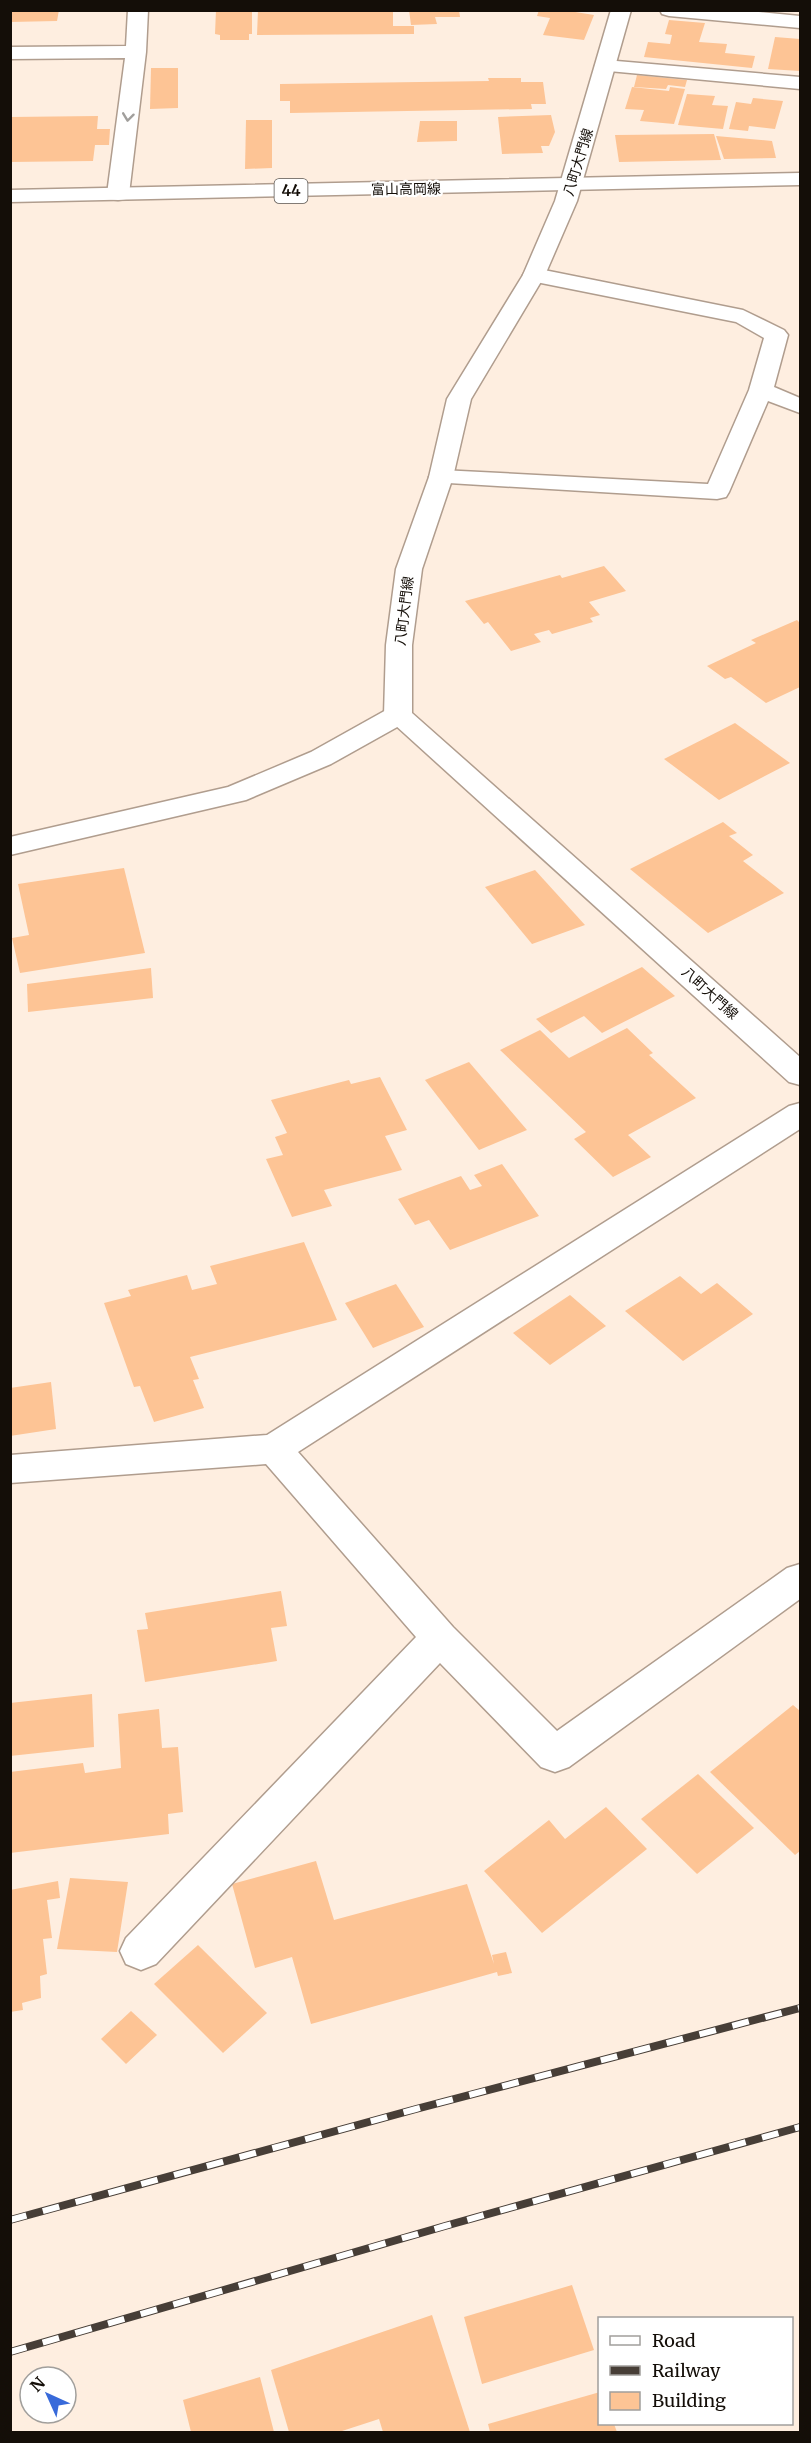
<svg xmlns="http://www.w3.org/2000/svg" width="811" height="2443" viewBox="0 0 811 2443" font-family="Merriweather,'Noto Sans JP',serif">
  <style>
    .building { fill: #fdc495 }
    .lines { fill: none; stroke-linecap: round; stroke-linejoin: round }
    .street-casing { stroke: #b09d8e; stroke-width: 3 }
    .secondary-casing { stroke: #b09d8e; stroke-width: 3 }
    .primary-casing { stroke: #b09d8e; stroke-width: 3 }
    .street { fill: #fff; fill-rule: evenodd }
    .secondary { fill: #fff; fill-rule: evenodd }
    .primary { fill: #fff; fill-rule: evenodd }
    .rail-casing { stroke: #473e37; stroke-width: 8 }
    .rail { stroke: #fff; stroke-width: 6; stroke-dasharray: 17; stroke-linecap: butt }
    .oneway { stroke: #a19f9c }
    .labels { text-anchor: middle; stroke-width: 4.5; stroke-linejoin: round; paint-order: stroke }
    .far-street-label { font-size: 14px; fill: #140e08; stroke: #fff }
    .shield { fill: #fff; stroke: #5a5652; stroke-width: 1.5 }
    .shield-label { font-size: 15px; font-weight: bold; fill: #140e08 }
  </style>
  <rect width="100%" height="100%" fill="#feeee0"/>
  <!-- building -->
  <g class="building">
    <polygon points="10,10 59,10 57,21 10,22"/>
    <polygon points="216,10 252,10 252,34 249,34 249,40 220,40 220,35 215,34"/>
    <polygon points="258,10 393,10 393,26 414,26 414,34 257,35"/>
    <polygon points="409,10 459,10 460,17 435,17 437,24 411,25"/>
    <polygon points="539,10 563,10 594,15 584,40 543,35 550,18 537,16"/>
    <polygon points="669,20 705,23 699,42 727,44 725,53 755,56 752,68 644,57 648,42 670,44 672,35 665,34"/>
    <polygon points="775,37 800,39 800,71 768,69"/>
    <polygon points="151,68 178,68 178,108 150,109"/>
    <polygon points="637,75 687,80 685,87 668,85 666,89 634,87"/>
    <polygon points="488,78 521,78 521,82 543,82 546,104 531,104 532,109 290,113 290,101 280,101 280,84 489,81"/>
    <polygon points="632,87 669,91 670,87 685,89 674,124 640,121 644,110 625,109"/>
    <polygon points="687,94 715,96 712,105 728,106 723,129 678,125"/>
    <polygon points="753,98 783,101 775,129 749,126 748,131 729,129 736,102 751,104"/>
    <polygon points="551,115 555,132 549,146 541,146 543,153 502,154 498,117"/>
    <polygon points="98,116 97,129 110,129 109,145 95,145 93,161 10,162 10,117"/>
    <polygon points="246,120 272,120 272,168 245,169"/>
    <polygon points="420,121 457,121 457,141 417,142"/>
    <polygon points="714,134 721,160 619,162 615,135"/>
    <polygon points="716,136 772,141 776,158 724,159"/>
    <polygon points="604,566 626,591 589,602 600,615 590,618 593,622 552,634 549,630 534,634 541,642 511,651 488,622 484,624 465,601 560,575 562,578"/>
    <polygon points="797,620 800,623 800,687 766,703 731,677 725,679 707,666 756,643 751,640"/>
    <polygon points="735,723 790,763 719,800 664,759"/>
    <polygon points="723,822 737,833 729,836 753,855 743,861 784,893 708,933 630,869"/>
    <polygon points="124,868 145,953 20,973 12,938 29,935 18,884"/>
    <polygon points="535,870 585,925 532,944 485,887"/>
    <polygon points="642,967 675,996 602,1033 584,1016 551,1033 536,1019"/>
    <polygon points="151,968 153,998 28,1012 27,984"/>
    <polygon points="627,1028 653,1053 649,1055 696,1098 628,1135 651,1157 613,1177 574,1139 586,1132 500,1050 540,1030 569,1058"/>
    <polygon points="469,1062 527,1130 479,1150 425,1080"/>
    <polygon points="380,1077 407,1130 385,1136 402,1170 324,1190 332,1206 292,1217 266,1159 283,1155 275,1137 287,1133 271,1100 349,1080 351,1084"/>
    <polygon points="502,1164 539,1216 450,1250 429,1220 415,1225 398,1199 461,1176 470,1190 482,1186 474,1175"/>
    <polygon points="304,1242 337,1320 190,1357 199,1379 193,1380 204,1408 154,1422 140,1386 134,1387 104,1303 131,1296 128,1290 187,1275 192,1290 217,1284 210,1266"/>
    <polygon points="680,1276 701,1294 717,1283 753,1314 683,1361 625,1311"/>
    <polygon points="396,1284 424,1327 373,1348 345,1303"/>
    <polygon points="570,1295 606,1326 550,1365 513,1333"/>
    <polygon points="51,1382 56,1429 10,1436 10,1388"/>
    <polygon points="281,1591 287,1626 271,1628 277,1661 145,1682 137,1630 148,1629 145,1613"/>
    <polygon points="92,1694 94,1747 10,1756 10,1703"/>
    <polygon points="793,1705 800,1711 800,1851 795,1855 710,1772"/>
    <polygon points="159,1709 162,1748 178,1747 183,1812 168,1814 169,1834 10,1853 10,1772 83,1763 85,1773 121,1768 118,1714"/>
    <polygon points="698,1774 754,1828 697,1874 641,1819"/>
    <polygon points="606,1807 647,1849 542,1933 484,1871 549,1820 565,1839"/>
    <polygon points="316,1861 334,1920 467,1884 494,1964 492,1955 506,1952 512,1973 498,1976 497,1972 311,2024 292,1957 255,1968 232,1884"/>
    <polygon points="70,1878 128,1882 117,1952 57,1949"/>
    <polygon points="58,1881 60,1898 47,1900 52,1938 43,1939 47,1974 40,1976 41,1998 22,2003 23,2010 10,2012 10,1890"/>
    <polygon points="198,1945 267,2013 223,2053 154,1984"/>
    <polygon points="131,2011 157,2035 126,2064 101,2039"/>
    <polygon points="572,2285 594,2350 482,2384 464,2317"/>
    <polygon points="432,2315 470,2432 383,2432 379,2419 339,2432 289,2432 271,2370"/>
    <polygon points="260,2377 274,2432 191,2432 183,2400"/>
    <polygon points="600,2392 600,2424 614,2424 617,2432 490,2432 488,2424"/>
  </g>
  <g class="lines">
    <defs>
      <g id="street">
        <polygon points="128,10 148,10 146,52 129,194 126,199 118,200 110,199 107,194 125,58 10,59 10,47 126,46"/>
        <polygon points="660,10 738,10 800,16 800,28 669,16 662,14"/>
        <polygon points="605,60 800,77 800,89 598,70 595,66 598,62"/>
        <polygon points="534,268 743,310 784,330 788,335 774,387 800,398 800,413 768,401 729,492 726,497 717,499 432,482 429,477 432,472 441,470 708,484 749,390 764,338 736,322 526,280 523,275 526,270"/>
        <polygon points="398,707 408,709 412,715 408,721 331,764 246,800 10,855 10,837 228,787 311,752 388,709"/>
        <polygon points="800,1103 800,1129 298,1452 453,1627 557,1731 787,1568 800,1564 800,1599 569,1767 555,1772 541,1767 440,1663 156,1964 141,1970 126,1964 120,1951 126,1938 416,1637 266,1464 10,1483 10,1455 267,1435 789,1106"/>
      </g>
      <polygon id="secondary" points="611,10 631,10 577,201 545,275 471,399 453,477 422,569 412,645 412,713 800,1057 800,1085 789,1082 384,715 386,645 396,569 429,477 447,399 523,275 555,201"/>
      <polygon id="primary" points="800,173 800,185 10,202 10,190"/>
    </defs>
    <!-- street casing -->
    <use href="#street" class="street-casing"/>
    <!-- secondary casing -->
    <use href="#secondary" class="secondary-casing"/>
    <!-- primary casing -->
    <use href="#primary" class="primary-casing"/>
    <!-- street -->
    <use href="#street" class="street"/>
    <!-- secondary -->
    <use href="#secondary" class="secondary"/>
    <!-- primary -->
    <use href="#primary" class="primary"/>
    <defs>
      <g id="rail">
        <polyline points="10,2220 416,2109 800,2008"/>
        <polyline points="10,2352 445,2226 800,2127"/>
      </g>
    </defs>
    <!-- rail casing -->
    <use href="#rail" class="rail-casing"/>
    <!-- rail -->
    <use href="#rail" class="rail"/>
  </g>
  <!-- one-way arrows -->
  <defs><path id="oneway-chevron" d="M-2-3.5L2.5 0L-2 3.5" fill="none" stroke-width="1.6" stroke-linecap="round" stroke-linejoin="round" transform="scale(1.5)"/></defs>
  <use class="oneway" href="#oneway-chevron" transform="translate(128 117) rotate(97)"/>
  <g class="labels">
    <!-- far-street labels -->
    <g class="far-street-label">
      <text transform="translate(578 162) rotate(-73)" y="5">八町大門線</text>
      <text transform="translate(406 189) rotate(-1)" y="5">富山高岡線</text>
      <text transform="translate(404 611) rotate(-83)" y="5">八町大門線</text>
      <text transform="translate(710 993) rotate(42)" y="5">八町大門線</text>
    </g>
    <!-- shield labels -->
    <rect class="shield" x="274.5" y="179" width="33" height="24" rx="4.5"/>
    <g class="shield-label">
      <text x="291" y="196">44</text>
    </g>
  </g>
  <!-- border -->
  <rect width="811" height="2443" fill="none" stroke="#140e08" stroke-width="24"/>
  <!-- legend -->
  <rect x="598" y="2317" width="195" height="108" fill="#ffffff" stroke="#a19f9c" stroke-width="1.5"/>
  <rect x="610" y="2336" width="30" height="9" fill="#ffffff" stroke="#a19f9c" stroke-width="1.5"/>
  <text x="652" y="2347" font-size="18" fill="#140e08">Road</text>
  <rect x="610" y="2366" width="30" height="9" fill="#473e37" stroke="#a19f9c" stroke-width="1.5"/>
  <text x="652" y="2377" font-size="18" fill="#140e08">Railway</text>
  <rect x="610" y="2392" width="30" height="18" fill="#fdc495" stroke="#a19f9c" stroke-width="1.5"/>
  <text x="652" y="2407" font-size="18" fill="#140e08">Building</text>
  <!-- north arrow -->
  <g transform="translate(48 2395) rotate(315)"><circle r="28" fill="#ffffff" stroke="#a19f9c" stroke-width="1.5"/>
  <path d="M0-4.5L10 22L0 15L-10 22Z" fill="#386ada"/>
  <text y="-9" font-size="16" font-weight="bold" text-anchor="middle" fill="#140e08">N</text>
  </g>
</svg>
